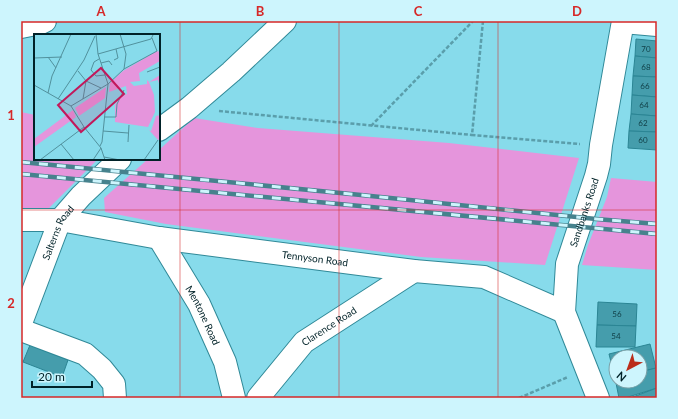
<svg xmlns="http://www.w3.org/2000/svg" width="678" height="419" viewBox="0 0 678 419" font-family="Lato,sans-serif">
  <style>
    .green { fill: #e595dc }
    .building { fill: #459dac; stroke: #2b8594 }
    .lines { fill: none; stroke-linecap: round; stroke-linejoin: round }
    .minor-casing { stroke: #308998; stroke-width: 24 }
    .major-casing { stroke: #308998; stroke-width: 24 }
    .path { stroke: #5a9eab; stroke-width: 2.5; stroke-dasharray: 4 2; stroke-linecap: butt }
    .minor { stroke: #fff; stroke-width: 22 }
    .major { stroke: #fff; stroke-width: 22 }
    .rail-casing { stroke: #46828d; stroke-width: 4.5 }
    .rail { stroke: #cdf5fd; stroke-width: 3; stroke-dasharray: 9; stroke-linecap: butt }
    .grid { fill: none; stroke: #d62828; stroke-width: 1; stroke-opacity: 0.55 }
    .labels { text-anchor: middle; stroke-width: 3.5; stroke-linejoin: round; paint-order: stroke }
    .number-label { font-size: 8px; fill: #114149 }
    .street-label { font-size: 10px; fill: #002228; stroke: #cdf5fd }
    .inset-road { fill: none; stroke: #51919d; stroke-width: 1 }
    .view { fill: #c2185b; fill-opacity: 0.15; stroke: #c2185b; stroke-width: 2 }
    .inset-edge { fill: none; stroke: #002228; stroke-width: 2 }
    .neatline { fill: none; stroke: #d62828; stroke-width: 1.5 }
    .grid-label { font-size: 13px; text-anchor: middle; font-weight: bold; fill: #d62828 }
  </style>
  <rect width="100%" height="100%" fill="#87dbeb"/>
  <!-- green -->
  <g class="green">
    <polygon points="21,112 35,115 35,159 98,159 37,220 21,220"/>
    <polygon points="194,118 258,128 449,143 579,158 545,265 421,257 166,224 105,212 104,198 148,159 159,159 159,150"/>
    <polygon points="611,178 657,182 657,270 582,265 588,245 607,197"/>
  </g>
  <!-- building -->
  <g class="building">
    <polygon points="636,39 657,41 657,58 635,56"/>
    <polygon points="635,56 657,58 657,77 633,76"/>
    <polygon points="633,76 657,77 657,97 632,95"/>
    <polygon points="632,95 657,97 657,116 631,114"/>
    <polygon points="631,114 657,116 657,132 629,131"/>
    <polygon points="629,131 657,132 657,150 628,148"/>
    <polygon points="598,302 637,304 636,326 597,325"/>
    <polygon points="597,325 636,326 635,347 596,347"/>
    <polygon points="650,344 656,368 640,372 640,357 616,357 616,378 615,378 609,354"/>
    <polygon points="30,345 68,360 62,377 23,362"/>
    <polygon points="656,368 657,374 657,388 625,398 619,398 615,378 616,378 616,381 640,381 640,372"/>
    <polygon points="657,388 657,398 630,398"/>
  </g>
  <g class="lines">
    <defs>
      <g id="minor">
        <polyline points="623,22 657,25"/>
        <polyline points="21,27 41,23 45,21"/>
        <polyline points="159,130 189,108 231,72 285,21"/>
        <path id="s1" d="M21,220h39l99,18 255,33 70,6 80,35"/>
        <path id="s2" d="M159,238l40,66 26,58 9,36"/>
        <path id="s3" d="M21,323l39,-103 21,-24 39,-37"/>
        <polyline points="21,330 85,354 102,369 114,384 115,398"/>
        <path id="s4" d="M258,398l46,-56 110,-71"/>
      </g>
      <g id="major">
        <path id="s5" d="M598,398l-34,-86 3,-48 29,-88 3,-12 2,-19 22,-124"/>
      </g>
    </defs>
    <!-- minor casing -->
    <use href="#minor" class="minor-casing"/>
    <!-- major casing -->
    <use href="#major" class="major-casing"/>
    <!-- path -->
    <g class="path">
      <polyline points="483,21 472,135 580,144"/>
      <polyline points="219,111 472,135"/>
      <polyline points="371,126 473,21"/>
      <polyline points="519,398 568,377"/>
    </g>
    <!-- minor -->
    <use href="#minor" class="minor"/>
    <!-- major -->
    <use href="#major" class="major"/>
    <defs>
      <g id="rail">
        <polyline points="21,162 361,195 596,219 657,224"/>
        <polyline points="21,174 657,234"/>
      </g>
    </defs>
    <!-- rail casing -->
    <use href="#rail" class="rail-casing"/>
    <!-- rail -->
    <use href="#rail" class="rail"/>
  </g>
  <!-- grid -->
  <path class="grid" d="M180,21v377M339,21v377M498,21v377M21,210h636"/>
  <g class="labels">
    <!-- number labels -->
    <g class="number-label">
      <text x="646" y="52">70</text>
      <text x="646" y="70">68</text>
      <text x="645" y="89">66</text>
      <text x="644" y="108">64</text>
      <text x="643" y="126">62</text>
      <text x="643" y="143">60</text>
      <text x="617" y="317">56</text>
      <text x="616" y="339">54</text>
    </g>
    <!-- street labels -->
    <g class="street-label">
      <text dy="4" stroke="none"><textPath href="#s5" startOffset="195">Sandbanks Road</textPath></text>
      <text dy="4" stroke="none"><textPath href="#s3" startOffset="98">Salterns Road</textPath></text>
      <text dy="4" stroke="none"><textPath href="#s1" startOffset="297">Tennyson Road</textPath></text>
      <text dy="4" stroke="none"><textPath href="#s2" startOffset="89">Mentone Road</textPath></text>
      <text dy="4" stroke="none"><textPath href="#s4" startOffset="102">Clarence Road</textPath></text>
    </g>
  </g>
  <!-- overview -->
  <g transform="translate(34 34)">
    <rect width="126" height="126" fill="#87dbeb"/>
    <path d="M123,17l3,1v9l-21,12 1,8 -10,1 4,4 13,-2v-4l2,2 11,-7v12l-2,-7 -9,2 5,13 1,17 -7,15 -33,-5v-17l5,-8 7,-3 -1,-8 -17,6 1,-9 13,-12zM72,53l-1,11 -26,18 -4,-8zM39,76l3,7 -42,30v-8zM126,81v24l-2,1 -9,-10 2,1 5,-15z" fill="#e595dc"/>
    <path class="inset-road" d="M62,0l2,20 10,30 -6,58 -2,4M64,20l53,-15 2,-4M14,23l8,11M0,24l28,-1M65,25l-5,3 -3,8 5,6 9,-1M80,26l4,-2 -2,-9M67,29l8,-2 3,4M90,35l33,-18 -5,-13M44,37l8,10 -3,18M113,38l13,-5M52,47l15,7M0,51l37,21 13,21 17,21 4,12M14,59l4,-17 19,-42M24,65l26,-39 11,-24M37,72l37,-22 16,-15 2,-15 -6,-20M70,83h12l1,-13 7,-14M69,97l25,2M94,108l1,-17M27,110l13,16M70,123l16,3M6,126l44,-33M59,126l8,-12M110,126l14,-20"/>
    <path class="view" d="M67,34l23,26 -43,38 -23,-27z"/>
    <rect width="126" height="126" class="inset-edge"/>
  </g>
  <!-- border -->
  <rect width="678" height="419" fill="none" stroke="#cdf5fd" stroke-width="44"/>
  <!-- north arrow -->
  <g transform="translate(628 369) rotate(221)"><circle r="19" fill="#cdf5fd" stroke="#7ba1a8"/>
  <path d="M0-3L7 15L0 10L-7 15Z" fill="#ba2d1b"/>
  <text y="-6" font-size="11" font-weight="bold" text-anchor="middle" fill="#002228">N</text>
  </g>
  <!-- scale -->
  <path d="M32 381v6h60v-6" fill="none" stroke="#002228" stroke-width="2"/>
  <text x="38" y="381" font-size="12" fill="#002228" stroke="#cdf5fd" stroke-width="3" paint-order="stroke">20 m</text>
  <rect x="22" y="22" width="634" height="375" class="neatline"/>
  <g class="grid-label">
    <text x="101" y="16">A</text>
    <text x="260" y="16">B</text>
    <text x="418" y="16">C</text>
    <text x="577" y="16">D</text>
    <text x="11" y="120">1</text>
    <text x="11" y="308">2</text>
  </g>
</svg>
